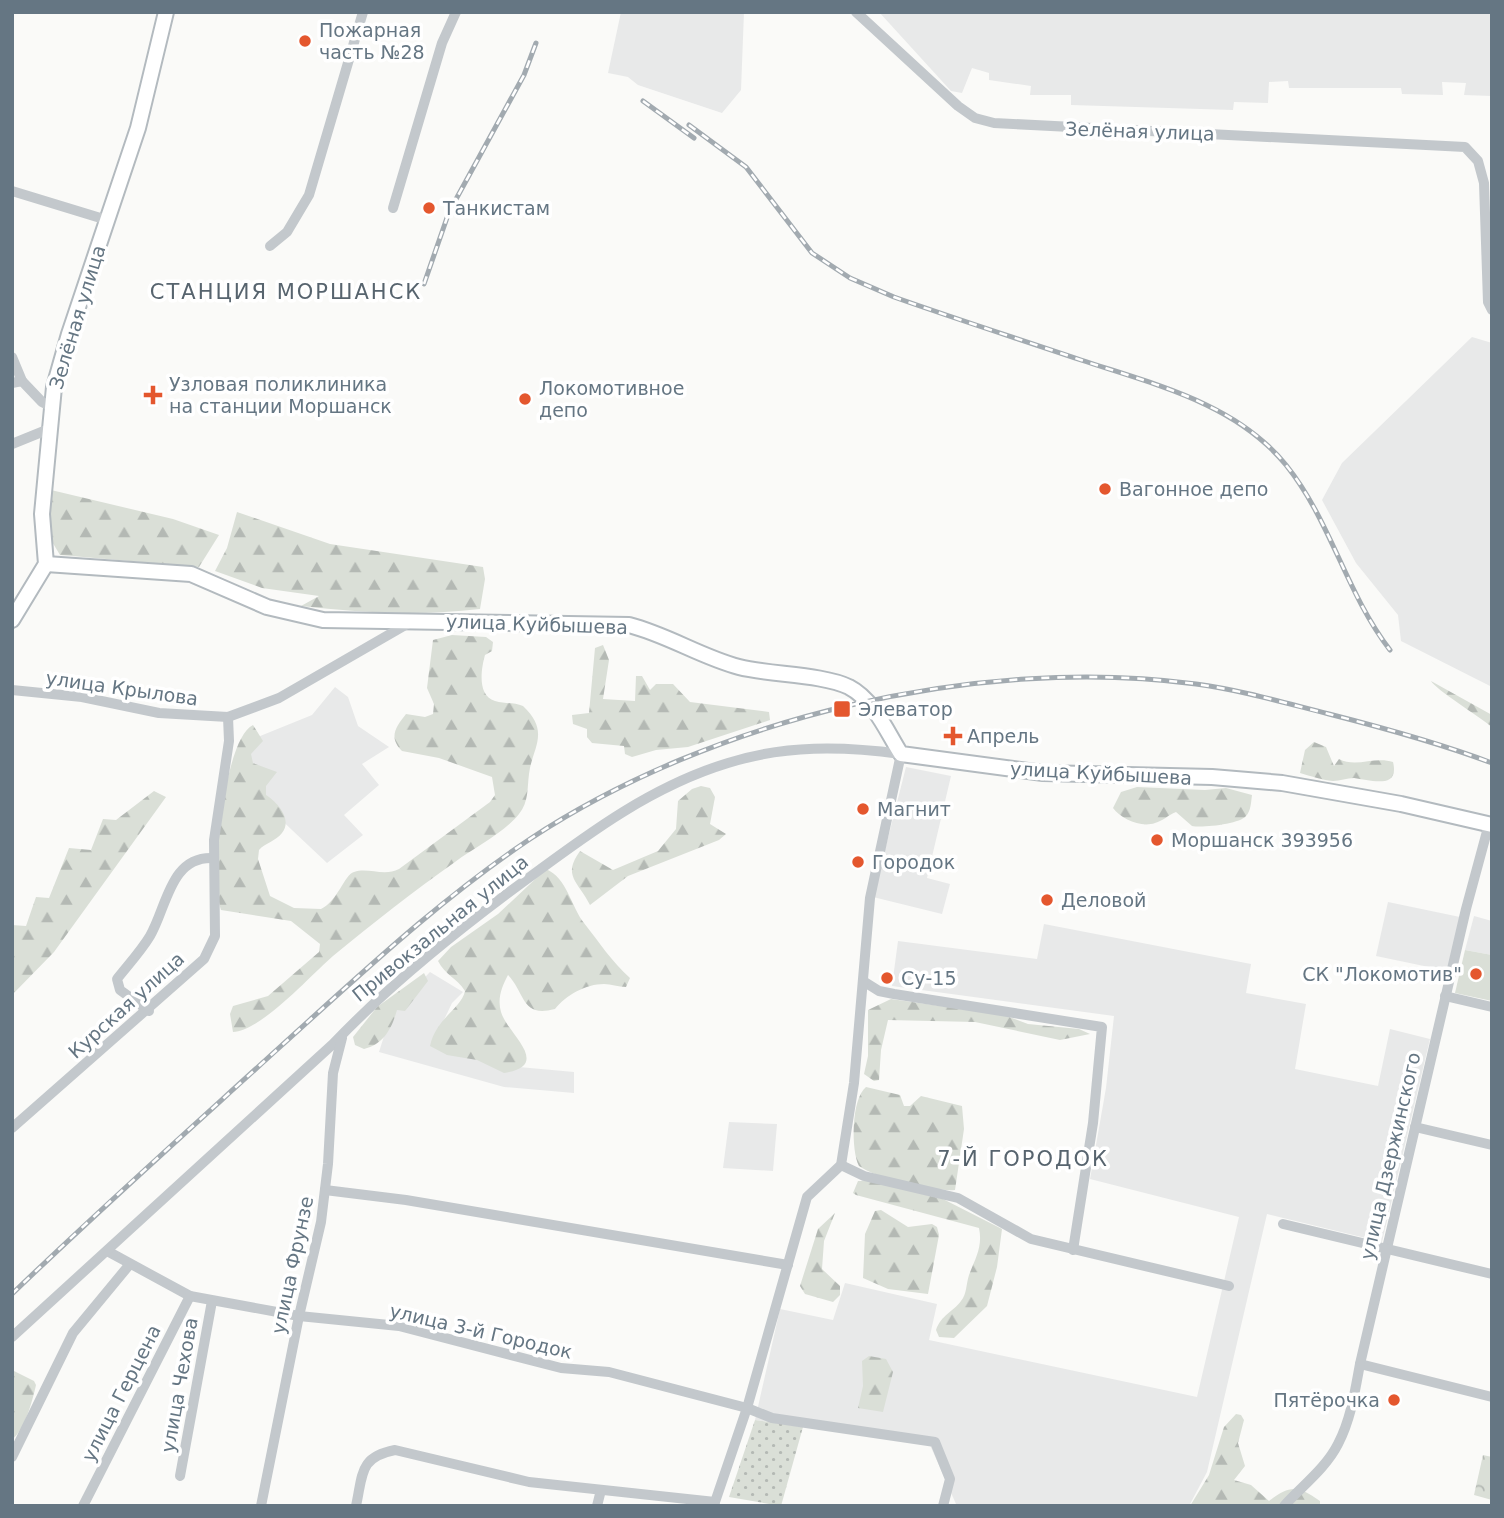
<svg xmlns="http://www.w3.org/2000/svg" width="1504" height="1518" viewBox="0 0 1504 1518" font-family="'DejaVu Sans',sans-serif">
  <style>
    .built { fill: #e8e9e9 }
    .grass { fill: url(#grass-dots) }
    .forest { fill: url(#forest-firs) }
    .park { fill: url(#park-crowns) }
    .pitch { fill: #dadfd7 }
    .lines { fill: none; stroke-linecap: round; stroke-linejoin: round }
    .secondary-casing { stroke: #b3babf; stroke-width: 18 }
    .street { stroke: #c3c8cc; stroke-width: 10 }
    .secondary { stroke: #fff; stroke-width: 14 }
    .rail-casing { stroke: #a2aab0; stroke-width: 5 }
    .rail { stroke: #fff; stroke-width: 2.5; stroke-dasharray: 8; stroke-linecap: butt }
    .poi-dot { fill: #e4572e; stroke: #fff; stroke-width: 2.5 }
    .labels { text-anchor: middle; stroke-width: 7; stroke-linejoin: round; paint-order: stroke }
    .poi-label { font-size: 19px; fill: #657683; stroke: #fff; text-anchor: start }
    .street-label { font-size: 19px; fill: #657683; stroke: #fff }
    .neighbourhood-label { font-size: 21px; letter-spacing: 2px; fill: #57646e; stroke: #fff }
  </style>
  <defs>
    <pattern id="grass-dots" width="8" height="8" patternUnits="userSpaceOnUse" patternTransform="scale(1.75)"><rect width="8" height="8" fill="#dadfd7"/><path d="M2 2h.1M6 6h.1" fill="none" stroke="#b4b9b4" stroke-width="1.8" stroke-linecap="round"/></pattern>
    <pattern id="forest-firs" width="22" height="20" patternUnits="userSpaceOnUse" patternTransform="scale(1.75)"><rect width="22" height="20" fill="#dadfd7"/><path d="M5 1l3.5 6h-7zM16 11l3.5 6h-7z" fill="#b4b9b4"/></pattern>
    <pattern id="park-crowns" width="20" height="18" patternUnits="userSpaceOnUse" patternTransform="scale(1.75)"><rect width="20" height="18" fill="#dadfd7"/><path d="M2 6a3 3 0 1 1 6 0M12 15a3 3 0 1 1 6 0" fill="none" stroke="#b4b9b4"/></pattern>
  </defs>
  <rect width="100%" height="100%" fill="#fafaf8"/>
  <!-- built -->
  <g class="built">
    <polygon points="621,12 744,12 741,90 722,113 638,85 628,77 608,73"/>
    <polygon points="879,12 1492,12 1492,96 1464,95 1466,83 1442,82 1443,95 1402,94 1401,88 1289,88 1288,81 1269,82 1268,103 1234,102 1233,110 1071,105 1071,95 1030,95 1031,86 989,80 989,73 972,68 962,93 951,91"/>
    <polygon points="1472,337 1492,343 1492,687 1401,641 1398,615 1356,563 1322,500 1342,463"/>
    <polygon points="335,687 348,697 358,726 389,747 362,764 379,785 344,815 363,835 327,863 257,797 243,743 312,715"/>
    <polygon points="906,767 951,776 927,878 950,884 942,914 873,897"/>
    <polygon points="1388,902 1460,917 1448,971 1376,956"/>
    <polygon points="1474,916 1492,921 1492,955 1465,950"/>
    <polygon points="1044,924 1251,964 1246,993 1306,1004 1295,1069 1378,1086 1390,1029 1430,1039 1382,1242 1267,1214 1207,1472 1189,1506 956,1504 930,1445 755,1420 780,1309 833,1320 845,1283 937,1304 929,1340 1197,1397 1239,1217 1090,1179 1106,1088 1114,1016 892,986 898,941 1037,959"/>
    <polygon points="430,972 463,992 452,1003 433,1043 507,1066 574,1072 574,1093 504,1087 379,1052 392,1011"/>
    <polygon points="729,1122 777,1124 773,1171 723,1168"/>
  </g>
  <!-- grass -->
  <polygon class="grass" points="755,1420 803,1427 781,1506 729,1497"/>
  <!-- forest -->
  <g class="forest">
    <polygon points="51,490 173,519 219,535 199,567 60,555 51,540"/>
    <path d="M237,512l93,32 153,23 2,12 -5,30c-60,7 -120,4 -179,-3l18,-10 -57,-8 -47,-17 12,-23z"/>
    <path d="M452,635l34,2 7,5 -1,9 -7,4c-4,14 -8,41 10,46 10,3 19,1 28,5 28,26 9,42 6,68 -2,15 0,27 -10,40 -15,19 -44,33 -64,48 -41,29 -82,61 -122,94 -22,19 -72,75 -100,76l-3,-18 3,-8 35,-10 51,-44 1,-8 -29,-23 -70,-11c-11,-30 3,-172 32,-185l10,16 -12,13 2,9 24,9 -11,14v9c11,7 27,24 16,38 -6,8 -17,10 -23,17l-1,9 12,37 24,12 27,1c17,-8 23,-34 33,-37 14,-5 30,5 45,-3l91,-67 5,-7 -3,-18 -53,-19 -37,-7c-14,-14 -6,-24 4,-37l19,3 8,-3 1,-10 -7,-16 6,-48z"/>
    <polygon points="603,645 609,660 603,699 635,701 636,676 642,676 650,690 656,684 673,684 690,702 769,712 770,720 688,747 656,750 632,757 625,754 624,746 592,743 587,737 587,729 573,724 572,715 589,713 595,648"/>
    <path d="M1431,681l61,34v12c-12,-10 -57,-38 -61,-46z"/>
    <path d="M1314,742l12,5 8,19 5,-7c17,9 36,-3 54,3 7,28 -23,18 -39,16 -7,0 -14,3 -21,3 -12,-1 -22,-5 -33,-8l5,-23z"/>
    <path d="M701,786l9,2 5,9 -5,27 16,10 -7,6 -91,36 -38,29c-12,-24 -28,-29 -10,-54l33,19 45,-19 18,-22 2,-28 14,-12z"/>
    <path d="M1137,787l68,3 21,-2 26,7c-1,7 -1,16 -6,21 -6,8 -43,12 -54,10l-16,-14c-8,3 -13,9 -21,11 -14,5 -34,-4 -42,-15l8,-16z"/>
    <polygon points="154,791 166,797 54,952 12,995 12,925 26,926 36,897 49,898 69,848 91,850 103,819 116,820"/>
    <path d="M546,869c21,9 25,37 38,54 15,19 28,39 46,55l-4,9c-8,0 -15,-3 -22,-3 -18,0 -38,11 -49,25 -34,9 -29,-15 -47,-34 -6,11 -11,24 -7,37 7,23 52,53 3,61l-27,-13 -30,-5 -17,-9c6,-28 31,-37 35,-55 -8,-13 -20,-16 -27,-30l13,-14 47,-33z"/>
    <path d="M424,973l4,8 -23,30 -8,-1c-5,18 -13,34 -33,39l-9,-4 -2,-8 24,-30z"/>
    <polygon points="891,999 1004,1015 1028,1024 1079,1029 1090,1034 1060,1040 975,1022 888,1020 881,1050 879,1080 874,1081 864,1074 868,1056 868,1010"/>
    <path d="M866,1087l34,8 4,11h6l11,-10 41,10 2,23 -9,61c-19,2 -80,-12 -96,-24 -8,-15 -8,-67 7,-79z"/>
    <path d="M858,1181h11l74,18 59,30 -5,38 -10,39 -33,32 -15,-1 -3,-7c5,-15 17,-18 25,-29 6,-7 5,-17 8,-26 6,-16 14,-28 10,-47l-123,-33 -3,-2z"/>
    <polygon points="881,1210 908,1227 932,1224 937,1227 939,1235 928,1294 888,1289 863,1278 865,1234 875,1211"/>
    <polygon points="835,1213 824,1241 822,1269 840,1286 840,1295 833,1302 805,1294 800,1286 818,1229"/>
    <polygon points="869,1356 886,1359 893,1372 883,1412 858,1408 863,1386 862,1361"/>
    <path d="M12,1370l22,11 2,4c-3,14 -12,47 -24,54z"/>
    <path d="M1236,1414l5,1 3,5 -6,23 7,23 -11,14 17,5 18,16c22,-17 29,-15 51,0v5h-130l19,-31 15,-48z"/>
  </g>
  <!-- park -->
  <polygon class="park" points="1483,1455 1492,1457 1492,1500 1474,1495"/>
  <!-- pitch -->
  <polygon class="pitch" points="1465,950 1492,955 1492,1001 1455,993"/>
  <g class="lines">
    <defs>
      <g id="secondary">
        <path d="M46,564l145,10 76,33 56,13 306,5c39,10 72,32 110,42 31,8 83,7 110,20 25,13 38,45 52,67l142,19 169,4 70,6 119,21 91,21"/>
        <polyline points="12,620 46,564 42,514 54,387 69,334 138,128 166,12"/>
      </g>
    </defs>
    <!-- secondary casing -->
    <use href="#secondary" class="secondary-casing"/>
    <!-- street -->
    <g class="street">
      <polyline points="856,12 958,106 975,118 994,123 1465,147 1478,161 1484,183 1488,302 1492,310"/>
      <polyline points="12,191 107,220"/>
      <polyline points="393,208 442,43 456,12"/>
      <polyline points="270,246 287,232 309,195 363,12"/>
      <polyline points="12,357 22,381"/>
      <polyline points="12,383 22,381 42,402 52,407"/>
      <polyline points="12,444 49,429"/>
      <polyline points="12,690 82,697 159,713 228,717 279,698 409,623"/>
      <polyline points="1489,824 1466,909 1360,1364 1492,1397"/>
      <polyline points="863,981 879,991 894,994 1102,1027 1093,1123 1073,1250"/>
      <polyline points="1445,996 1492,1007"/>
      <path d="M149,1011l-29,-21 -3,-11c11,-14 24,-28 33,-43 17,-29 20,-80 63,-78"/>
      <polyline points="1415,1127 1492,1145"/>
      <polyline points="12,1128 204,959 215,936 214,840 229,741 228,717"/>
      <polyline points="841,1165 864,1176 958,1198 1031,1239 1229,1286"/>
      <polyline points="325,1190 406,1200 788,1265"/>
      <polyline points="1283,1224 1492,1274"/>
      <polyline points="109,1252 190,1296 299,1316 399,1326 561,1368 609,1372 747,1408 772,1418 935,1442 950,1479 943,1506"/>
      <path d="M12,1337l321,-293c58,-61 126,-115 194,-165 62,-46 125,-93 201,-116 57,-18 114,-17 173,-9l-31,144 -16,185 -13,82 -34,32 -60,211 -32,94"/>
      <polyline points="12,1457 73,1333 130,1264"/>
      <polyline points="180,1476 212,1301"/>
      <polyline points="83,1506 190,1296"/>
      <polyline points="261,1506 299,1316 321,1222 328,1164 333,1073 342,1038"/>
      <path d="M356,1506c7,-32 3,-49 39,-56l134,32 186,20"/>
      <polyline points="597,1506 601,1490"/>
      <path d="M1284,1506c18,-20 42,-38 54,-62 13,-25 17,-53 22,-80"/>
    </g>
    <!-- secondary -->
    <use href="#secondary" class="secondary"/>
    <defs>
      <g id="rail">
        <polyline points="643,101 694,138"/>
        <path d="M689,125l57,42 66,86 38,25 44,19c62,22 125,42 187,63 72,24 155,43 205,105 45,56 60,128 104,185"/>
        <polyline points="424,284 449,212 524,75 536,43"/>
        <path d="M12,1294c88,-85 179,-166 269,-248 80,-72 159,-147 249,-207 183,-121 448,-184 666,-155 45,6 89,19 133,30 55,14 110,29 163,49"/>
      </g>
    </defs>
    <!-- rail casing -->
    <use href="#rail" class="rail-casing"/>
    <!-- rail -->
    <use href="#rail" class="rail"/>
  </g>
  <!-- markers -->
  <g class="poi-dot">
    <circle cx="305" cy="41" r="7"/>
    <circle cx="429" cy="208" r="7"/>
    <path d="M149.5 384.5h7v7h7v7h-7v7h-7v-7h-7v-7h7z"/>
    <circle cx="525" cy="399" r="7"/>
    <circle cx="1105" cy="489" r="7"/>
    <rect x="833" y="700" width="18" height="18" rx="3.5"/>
    <path d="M949.5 725.5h7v7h7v7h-7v7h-7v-7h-7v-7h7z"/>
    <circle cx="863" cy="809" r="7"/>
    <circle cx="1157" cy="840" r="7"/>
    <circle cx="858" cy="862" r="7"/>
    <circle cx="1047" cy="900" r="7"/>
    <circle cx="1476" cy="974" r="7"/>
    <circle cx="887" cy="978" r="7"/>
    <circle cx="1394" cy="1400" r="7"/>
  </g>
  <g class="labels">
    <!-- poi labels -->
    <g class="poi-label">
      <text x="319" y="37">Пожарная<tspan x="319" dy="22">часть №28</tspan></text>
      <text x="443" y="215">Танкистам</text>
      <text x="169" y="391">Узловая поликлиника<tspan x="169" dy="22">на станции Моршанск</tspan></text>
      <text x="539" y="395">Локомотивное<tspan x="539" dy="22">депо</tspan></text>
      <text x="1119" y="496">Вагонное депо</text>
      <text x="858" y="716">Элеватор</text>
      <text x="967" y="743">Апрель</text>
      <text x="877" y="816">Магнит</text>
      <text x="1171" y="847">Моршанск 393956</text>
      <text x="872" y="869">Городок</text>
      <text x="1061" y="907">Деловой</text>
      <text x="1462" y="981" text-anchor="end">СК "Локомотив"</text>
      <text x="901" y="985">Су-15</text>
      <text x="1380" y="1407" text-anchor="end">Пятёрочка</text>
    </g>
    <!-- street labels -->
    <g class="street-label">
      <text transform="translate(1140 131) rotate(2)" y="7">Зелёная улица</text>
      <text transform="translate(77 317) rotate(-73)" y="7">Зелёная улица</text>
      <text transform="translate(537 624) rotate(2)" y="7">улица Куйбышева</text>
      <text transform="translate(122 688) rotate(8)" y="7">улица Крылова</text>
      <text transform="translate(1101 773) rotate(3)" y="7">улица Куйбышева</text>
      <text transform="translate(440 928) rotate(-39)" y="7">Привокзальная улица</text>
      <text transform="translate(126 1005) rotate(-42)" y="7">Курская улица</text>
      <text transform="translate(1390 1156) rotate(-77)" y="7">улица Дзержинского</text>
      <text transform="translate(292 1265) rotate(-78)" y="7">улица Фрунзе</text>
      <text transform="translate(481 1331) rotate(13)" y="7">улица 3-й Городок</text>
      <text transform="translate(179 1385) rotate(-80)" y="7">улица Чехова</text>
      <text transform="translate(121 1393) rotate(-63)" y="7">улица Герцена</text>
    </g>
    <!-- neighbourhood labels -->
    <g class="neighbourhood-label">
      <text x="286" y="299">СТАНЦИЯ МОРШАНСК</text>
      <text x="1023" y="1166">7-Й ГОРОДОК</text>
    </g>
  </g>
  <!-- border -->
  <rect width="1504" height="1518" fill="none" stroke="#657683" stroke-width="28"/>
</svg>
